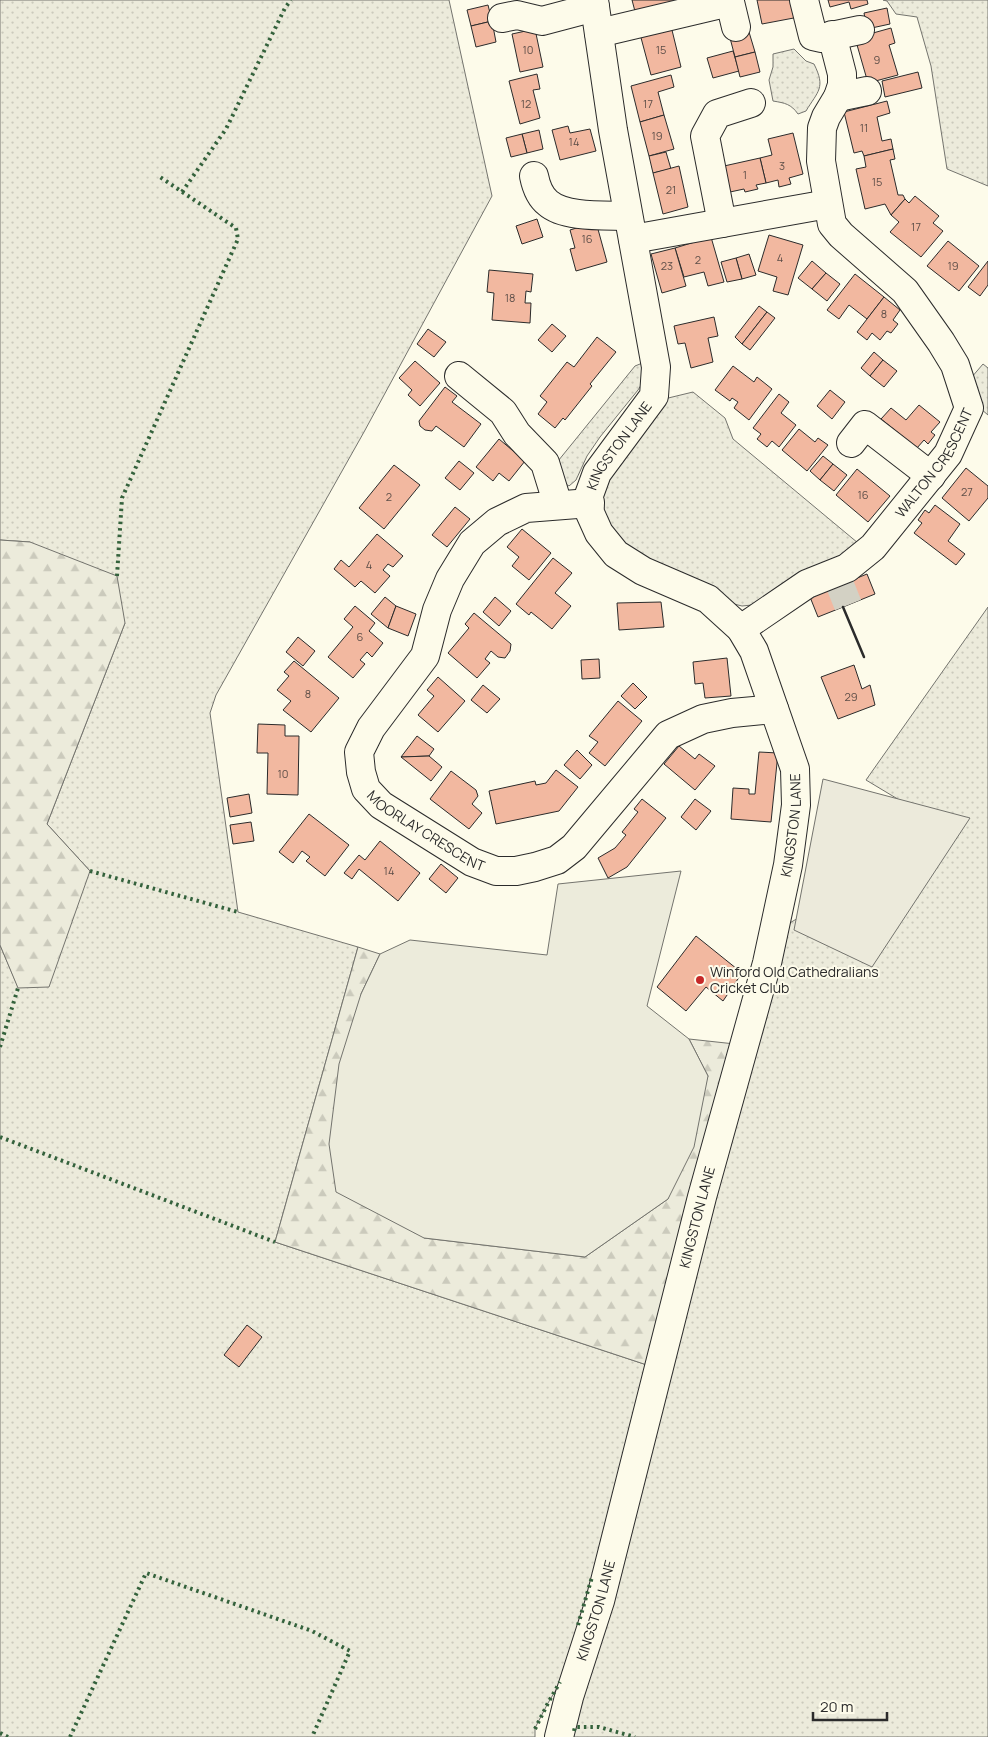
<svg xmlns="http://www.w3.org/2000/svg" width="988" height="1737" viewBox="0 0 988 1737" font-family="Manrope,sans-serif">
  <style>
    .grass { fill: url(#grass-dots); stroke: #74746e }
    .forest { fill: url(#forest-firs); stroke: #74746e }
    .garden { fill: #ecebdb; stroke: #74746e }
    .parking { fill: #eceadb; stroke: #74746e }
    .building { fill: #f2b8a0; stroke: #2b2b2b }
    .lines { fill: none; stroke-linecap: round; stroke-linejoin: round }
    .minor-tunnel { stroke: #d3d1c4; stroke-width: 28; stroke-dasharray: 28 14; stroke-linecap: butt }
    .minor-casing { stroke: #2b2b2b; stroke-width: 30 }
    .minor { stroke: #fdfbea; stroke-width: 28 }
    .hedge { stroke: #34623c; stroke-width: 4; stroke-dasharray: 2.5 4; stroke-linecap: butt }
    .wall { stroke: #2b2b2b; stroke-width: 2.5 }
    .poi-dot { fill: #c62828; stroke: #fdfbea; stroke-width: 2 }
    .labels { text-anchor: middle; stroke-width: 4; stroke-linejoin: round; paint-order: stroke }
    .number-label { font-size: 11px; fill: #5d4e48 }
    .street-label { font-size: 14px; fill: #2b2b2b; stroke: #fdfbea }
    .poi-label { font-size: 14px; fill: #2b2b2b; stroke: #fdfbea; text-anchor: start }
  </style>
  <defs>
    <pattern id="grass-dots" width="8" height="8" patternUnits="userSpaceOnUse" patternTransform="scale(1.25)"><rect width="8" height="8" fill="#ecebdb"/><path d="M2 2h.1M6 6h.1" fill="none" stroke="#cbcabc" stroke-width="1.8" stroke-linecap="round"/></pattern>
    <pattern id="forest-firs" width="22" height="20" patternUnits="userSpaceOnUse" patternTransform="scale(1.25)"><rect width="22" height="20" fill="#ecebdb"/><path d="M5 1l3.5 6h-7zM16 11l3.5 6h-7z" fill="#cbcabc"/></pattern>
  </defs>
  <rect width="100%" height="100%" fill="#fdfbea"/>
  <!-- grass -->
  <g class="grass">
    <polygon points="0,0 449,0 492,196 364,432 216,695 210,713 238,912 358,947 275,1242 650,1366 593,1574 562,1680 548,1703 535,1728 535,1737 0,1737 0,945 18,987 90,871 47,824 125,623 30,542 0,540"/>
    <polygon points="883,0 988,0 988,186 947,169 931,66 917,17 896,14 887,1"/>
    <path d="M794,49l12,12 8,3c12,24 4,27 -8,47l-8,3c-7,-10 -13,-11 -25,-13l-4,-21 4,-13v-13z"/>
    <polygon points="645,362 645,379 638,390 600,437 587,456 576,480 569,486 561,481 554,466 635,366"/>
    <polygon points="983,364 988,368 988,415 974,403 971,378"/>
    <polygon points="693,392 725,418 733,439 858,543 850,552 790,580 752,605 742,606 730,603 651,563 615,537 605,517 601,491 660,400"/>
    <polygon points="988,607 988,1737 571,1737 700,1247 788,924 827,901 901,801 866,780"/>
  </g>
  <!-- forest -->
  <g class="forest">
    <polygon points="0,540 30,542 117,576 125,623 47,824 90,871 49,987 18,988 0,945"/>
    <polygon points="358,947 380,954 361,994 424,1238 585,1257 668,1199 708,1076 689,1039 735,1044 650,1366 275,1242"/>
  </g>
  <!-- garden -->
  <polygon class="garden" points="681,871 647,1006 689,1039 708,1076 694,1147 668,1199 585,1257 424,1238 336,1192 329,1144 339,1064 361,994 380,954 410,940 547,955 558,884"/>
  <!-- parking -->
  <polygon class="parking" points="823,779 970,818 872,967 794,930"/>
  <!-- building -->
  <g class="building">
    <polygon points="632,0 675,0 677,8 637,19"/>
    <polygon points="757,0 795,0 799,17 762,24"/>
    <polygon points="828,0 867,0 868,4 851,9 849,2 830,7"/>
    <polygon points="488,5 492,21 471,26 467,10"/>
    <polygon points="887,8 890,24 867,29 864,13"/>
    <polygon points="492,21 496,42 476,47 471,26"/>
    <polygon points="671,26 681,67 651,75 640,34"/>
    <polygon points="891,28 895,43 889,45 898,75 868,83 855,38"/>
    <polygon points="535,29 543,67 520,72 512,34"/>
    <polygon points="749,32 755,52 735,57 730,38"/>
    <polygon points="733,51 739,71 713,78 707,58"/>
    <polygon points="755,52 760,72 740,77 735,57"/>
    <polygon points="918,72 922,88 885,97 882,81"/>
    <polygon points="537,74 540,89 533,90 540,118 520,124 509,81"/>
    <polygon points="671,75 674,87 658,92 664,115 640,122 631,86"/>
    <polygon points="887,101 890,113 877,117 882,141 891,139 893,149 864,156 862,151 854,153 844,112"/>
    <polygon points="664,115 674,149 649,156 640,122"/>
    <polygon points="568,126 570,133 590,129 596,151 560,160 552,130"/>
    <polygon points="539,130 543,149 527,153 522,134"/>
    <polygon points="793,133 803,174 789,178 791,184 779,187 778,180 766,183 760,158 772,155 768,139"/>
    <polygon points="522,134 527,153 511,157 506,138"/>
    <polygon points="893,149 895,159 890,160 898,195 903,195 905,199 891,215 885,204 865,209 856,169 866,167 864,156"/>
    <polygon points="666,152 671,169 653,173 649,156"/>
    <polygon points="760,158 766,183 756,185 758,189 745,192 744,189 730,192 724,166"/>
    <polygon points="679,166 688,207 663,214 653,173"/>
    <polygon points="915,196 939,216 933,223 943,231 921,257 890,232 899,222 891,215 905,199 909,203"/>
    <polygon points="537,219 543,237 522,244 516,226"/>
    <polygon points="596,222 607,262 576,271 570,249 575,248 570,230"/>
    <polygon points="769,235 803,245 788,295 773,291 777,277 758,271"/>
    <polygon points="711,237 724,282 708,286 704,272 684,277 675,248"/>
    <polygon points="948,241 979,266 959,291 927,266"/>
    <polygon points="675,248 686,286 662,293 651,254"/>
    <polygon points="749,254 756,275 742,279 736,258"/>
    <polygon points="736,258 742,279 727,282 721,262"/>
    <polygon points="812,261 826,273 812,289 798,278"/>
    <polygon points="988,261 988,285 980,296 968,287"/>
    <polygon points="489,270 533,274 531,292 526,291 525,303 531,303 530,323 492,320 494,293 487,292"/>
    <polygon points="826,273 840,284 827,301 812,289"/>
    <polygon points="855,274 884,297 867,319 849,305 839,319 827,310"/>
    <polygon points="884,297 900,310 893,320 898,324 891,333 887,331 880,340 872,333 867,340 857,332"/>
    <polygon points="759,306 767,312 742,344 735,337"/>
    <polygon points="767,312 775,318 750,350 742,344"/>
    <polygon points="714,317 718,336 708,338 713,362 691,368 685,343 678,344 674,326"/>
    <polygon points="552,324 566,336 552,352 538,340"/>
    <polygon points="428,329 446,342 434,357 417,344"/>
    <polygon points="597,337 616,352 590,384 592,386 565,420 563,418 555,428 538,414 547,402 540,396 567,362 574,367"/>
    <polygon points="874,352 883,360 870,376 861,368"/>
    <polygon points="883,360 897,371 884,387 870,376"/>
    <polygon points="415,361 440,383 420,406 408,395 412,390 399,378"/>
    <polygon points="733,366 754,382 757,377 772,389 749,420 734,408 738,402 732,398 730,401 715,390"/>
    <polygon points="445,387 457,396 452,402 481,424 464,447 436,426 432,431 425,430 420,426 419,421"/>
    <polygon points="830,390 845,402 832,419 817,406"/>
    <polygon points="779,394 789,402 781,413 796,425 779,447 772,441 767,447 757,439 761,434 753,428"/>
    <polygon points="919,405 940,422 931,432 935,435 928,444 924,440 917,448 881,419 891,408 906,420"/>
    <polygon points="799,429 815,442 818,438 828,445 807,471 782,450"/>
    <polygon points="499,439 525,461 509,481 499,473 493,481 476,467"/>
    <polygon points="823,456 833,464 820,480 810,471"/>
    <polygon points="459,461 474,473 460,490 445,478"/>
    <polygon points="833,464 847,475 834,491 820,480"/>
    <polygon points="394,465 420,485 384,529 359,508"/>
    <polygon points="966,468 988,486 988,498 969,521 942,498"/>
    <polygon points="857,469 890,496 868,522 836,495"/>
    <polygon points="935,505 960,524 948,541 965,554 956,565 914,533 922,523 918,520 925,510 929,513"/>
    <polygon points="455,507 470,519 447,547 432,535"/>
    <polygon points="522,529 551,553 529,580 512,566 519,557 507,547"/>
    <polygon points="377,534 403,556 393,567 388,564 383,570 390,576 375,593 361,581 355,587 334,569 341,560 349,567"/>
    <polygon points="553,558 572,573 555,593 571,606 552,629 531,612 529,615 516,604"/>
    <polygon points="867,574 875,594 843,607 835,587"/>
    <polygon points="835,587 843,607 818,617 810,597"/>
    <polygon points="385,597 396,606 388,628 371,614"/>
    <polygon points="495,597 511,611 499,626 483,612"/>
    <polygon points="661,602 664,627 619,630 617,603"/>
    <polygon points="355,606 375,623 369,631 383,643 372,657 367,652 360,660 365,664 353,678 328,657 353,627 344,619"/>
    <polygon points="396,606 416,614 408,636 388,628"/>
    <polygon points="474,613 511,644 510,651 505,658 498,657 491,651 485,659 490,663 477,678 448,653 469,628 465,624"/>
    <polygon points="298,637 315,651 303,666 286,652"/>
    <polygon points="727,658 731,696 705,698 703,683 695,684 693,662"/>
    <polygon points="599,659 600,678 582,679 581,660"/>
    <polygon points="294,661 339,698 311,732 283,710 291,701 277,690 289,676 284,672"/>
    <polygon points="854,665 862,689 870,685 875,705 838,719 821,677"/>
    <polygon points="438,677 465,701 438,732 418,715 434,696 427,690"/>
    <polygon points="633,683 647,697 635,709 621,696"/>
    <polygon points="483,685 500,699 487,713 471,700"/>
    <polygon points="618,701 642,721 605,766 589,753 598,742 589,736"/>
    <polygon points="258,724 285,725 285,736 299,736 298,795 267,794 268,753 257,753"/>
    <polygon points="417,736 434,749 429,756 401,757"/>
    <polygon points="679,746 695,759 699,754 715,766 695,790 664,764"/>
    <polygon points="577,750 592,765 580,779 564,765"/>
    <polygon points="759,752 778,753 771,822 731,819 733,788 749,789 749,794 755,794"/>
    <polygon points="429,756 442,767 431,781 401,757"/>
    <polygon points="556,770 578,787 559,811 496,824 489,791 535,781 536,785 546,783"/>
    <polygon points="451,771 476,790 478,796 472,804 482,813 469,829 430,799"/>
    <polygon points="249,794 252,813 230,817 227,798"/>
    <polygon points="642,799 666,818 627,867 608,878 598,858 615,848 626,835 622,832 638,812 634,809"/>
    <polygon points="695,799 711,811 696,830 681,817"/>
    <polygon points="309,814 349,845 325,876 306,861 310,857 302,851 293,863 279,852"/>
    <polygon points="251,822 254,841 233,844 230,825"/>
    <polygon points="380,841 420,873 398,901 359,869 352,879 344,873 359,855 365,860"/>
    <polygon points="441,864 458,878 446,893 429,879"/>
    <polygon points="696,936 742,973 723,1001 706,987 686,1011 657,987"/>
    <polygon points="247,1325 262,1337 239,1367 224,1355"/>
  </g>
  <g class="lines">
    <!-- minor-tunnel -->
    <polyline class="minor-tunnel" points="840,585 848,605"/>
    <defs>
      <g id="minor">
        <polyline points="804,0 813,36 822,38 860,30"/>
        <polyline points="502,18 517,15 542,21 595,7"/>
        <polyline points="599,33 730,2 736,27"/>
        <polyline points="838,97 867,91"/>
        <path d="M534,176c2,10 5,20 14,27 17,15 58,12 80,13"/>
        <polyline points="722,223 705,136 717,114 751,103"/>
        <polyline points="633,239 828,204"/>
        <polyline points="459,376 503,412 517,434 545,463 558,505"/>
        <polyline points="851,443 865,425 931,476"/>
        <path id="s1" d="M590,503l-64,5 -29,14 -25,21 -22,36 -13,31 -12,46 -54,72 -12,24 2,20 5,17 15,16 91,57 24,9h20l19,-4 22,-7 17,-13 94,-112 35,-16 29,-6 42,-4"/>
        <path id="s2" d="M741,629l66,-45 40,-16 26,-21 75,-93 21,-46 -14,-43 -14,-23 -36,-51 -64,-56 -9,-11 -11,-63 1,-33 4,-11 12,-20 4,-12v-11l-10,-39"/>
        <path id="s3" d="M559,1737l10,-40 31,-96 102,-404 65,-234 21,-98 8,-60 -1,-36 -41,-118 -13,-22 -33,-30 -65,-28 -27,-17 -17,-21 -9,-20 -1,-18 8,-22 57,-77 2,-29 -43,-237 -19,-130"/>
      </g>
    </defs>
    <!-- minor casing -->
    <use href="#minor" class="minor-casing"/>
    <!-- minor -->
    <use href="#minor" class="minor"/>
    <!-- hedge -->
    <g class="hedge">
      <polyline points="182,192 226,129 285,8 291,0"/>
      <polyline points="117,576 122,498 238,239 236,228 160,177"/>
      <polyline points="90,871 238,912"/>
      <polyline points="0,1047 18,988"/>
      <polyline points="0,1137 275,1242"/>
      <polyline points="578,1625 592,1577"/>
      <polyline points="535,1729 548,1703 560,1682"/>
      <polyline points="574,1731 575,1727 599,1727 635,1737"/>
      <polyline points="0,1733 8,1737"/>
      <polyline points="70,1737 146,1573 312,1631 350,1651 312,1737"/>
    </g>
    <!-- wall -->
    <polyline class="wall" points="843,607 864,657"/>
  </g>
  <!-- markers -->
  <circle class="poi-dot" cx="700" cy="980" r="5"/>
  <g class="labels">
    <!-- number labels -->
    <g class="number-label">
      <text x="528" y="54">10</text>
      <text x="661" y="54">15</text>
      <text x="877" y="64">9</text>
      <text x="526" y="108">12</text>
      <text x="648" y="108">17</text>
      <text x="864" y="132">11</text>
      <text x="657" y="140">19</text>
      <text x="574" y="146">14</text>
      <text x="782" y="170">3</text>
      <text x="745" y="179">1</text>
      <text x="877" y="186">15</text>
      <text x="671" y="194">21</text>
      <text x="916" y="231">17</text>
      <text x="587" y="243">16</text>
      <text x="780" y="262">4</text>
      <text x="698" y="264">2</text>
      <text x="667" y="270">23</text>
      <text x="953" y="270">19</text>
      <text x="510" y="302">18</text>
      <text x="884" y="318">8</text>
      <text x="967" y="496">27</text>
      <text x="863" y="499">16</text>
      <text x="389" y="501">2</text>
      <text x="369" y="569">4</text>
      <text x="360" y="641">6</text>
      <text x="308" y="698">8</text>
      <text x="851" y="701">29</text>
      <text x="283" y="778">10</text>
      <text x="389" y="875">14</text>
    </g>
    <!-- street labels -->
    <g class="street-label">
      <text dy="5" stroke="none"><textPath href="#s3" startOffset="1421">KINGSTON LANE</textPath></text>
      <text dy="5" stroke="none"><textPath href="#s2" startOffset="261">WALTON CRESCENT</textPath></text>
      <text dy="5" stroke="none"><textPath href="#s3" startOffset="942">KINGSTON LANE</textPath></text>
      <text dy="5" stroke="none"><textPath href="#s1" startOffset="481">MOORLAY CRESCENT</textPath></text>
      <text dy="5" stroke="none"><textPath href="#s3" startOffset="538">KINGSTON LANE</textPath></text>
      <text dy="5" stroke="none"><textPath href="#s3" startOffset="132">KINGSTON LANE</textPath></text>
    </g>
    <!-- poi labels -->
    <g class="poi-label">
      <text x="710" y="977">Winford Old Cathedralians<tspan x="710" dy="16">Cricket Club</tspan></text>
    </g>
  </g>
  <!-- scale -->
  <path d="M813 1712v8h74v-8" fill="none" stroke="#2b2b2b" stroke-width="2.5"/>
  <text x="820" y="1712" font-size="15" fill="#2b2b2b" stroke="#fdfbea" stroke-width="4" paint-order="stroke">20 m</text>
</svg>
